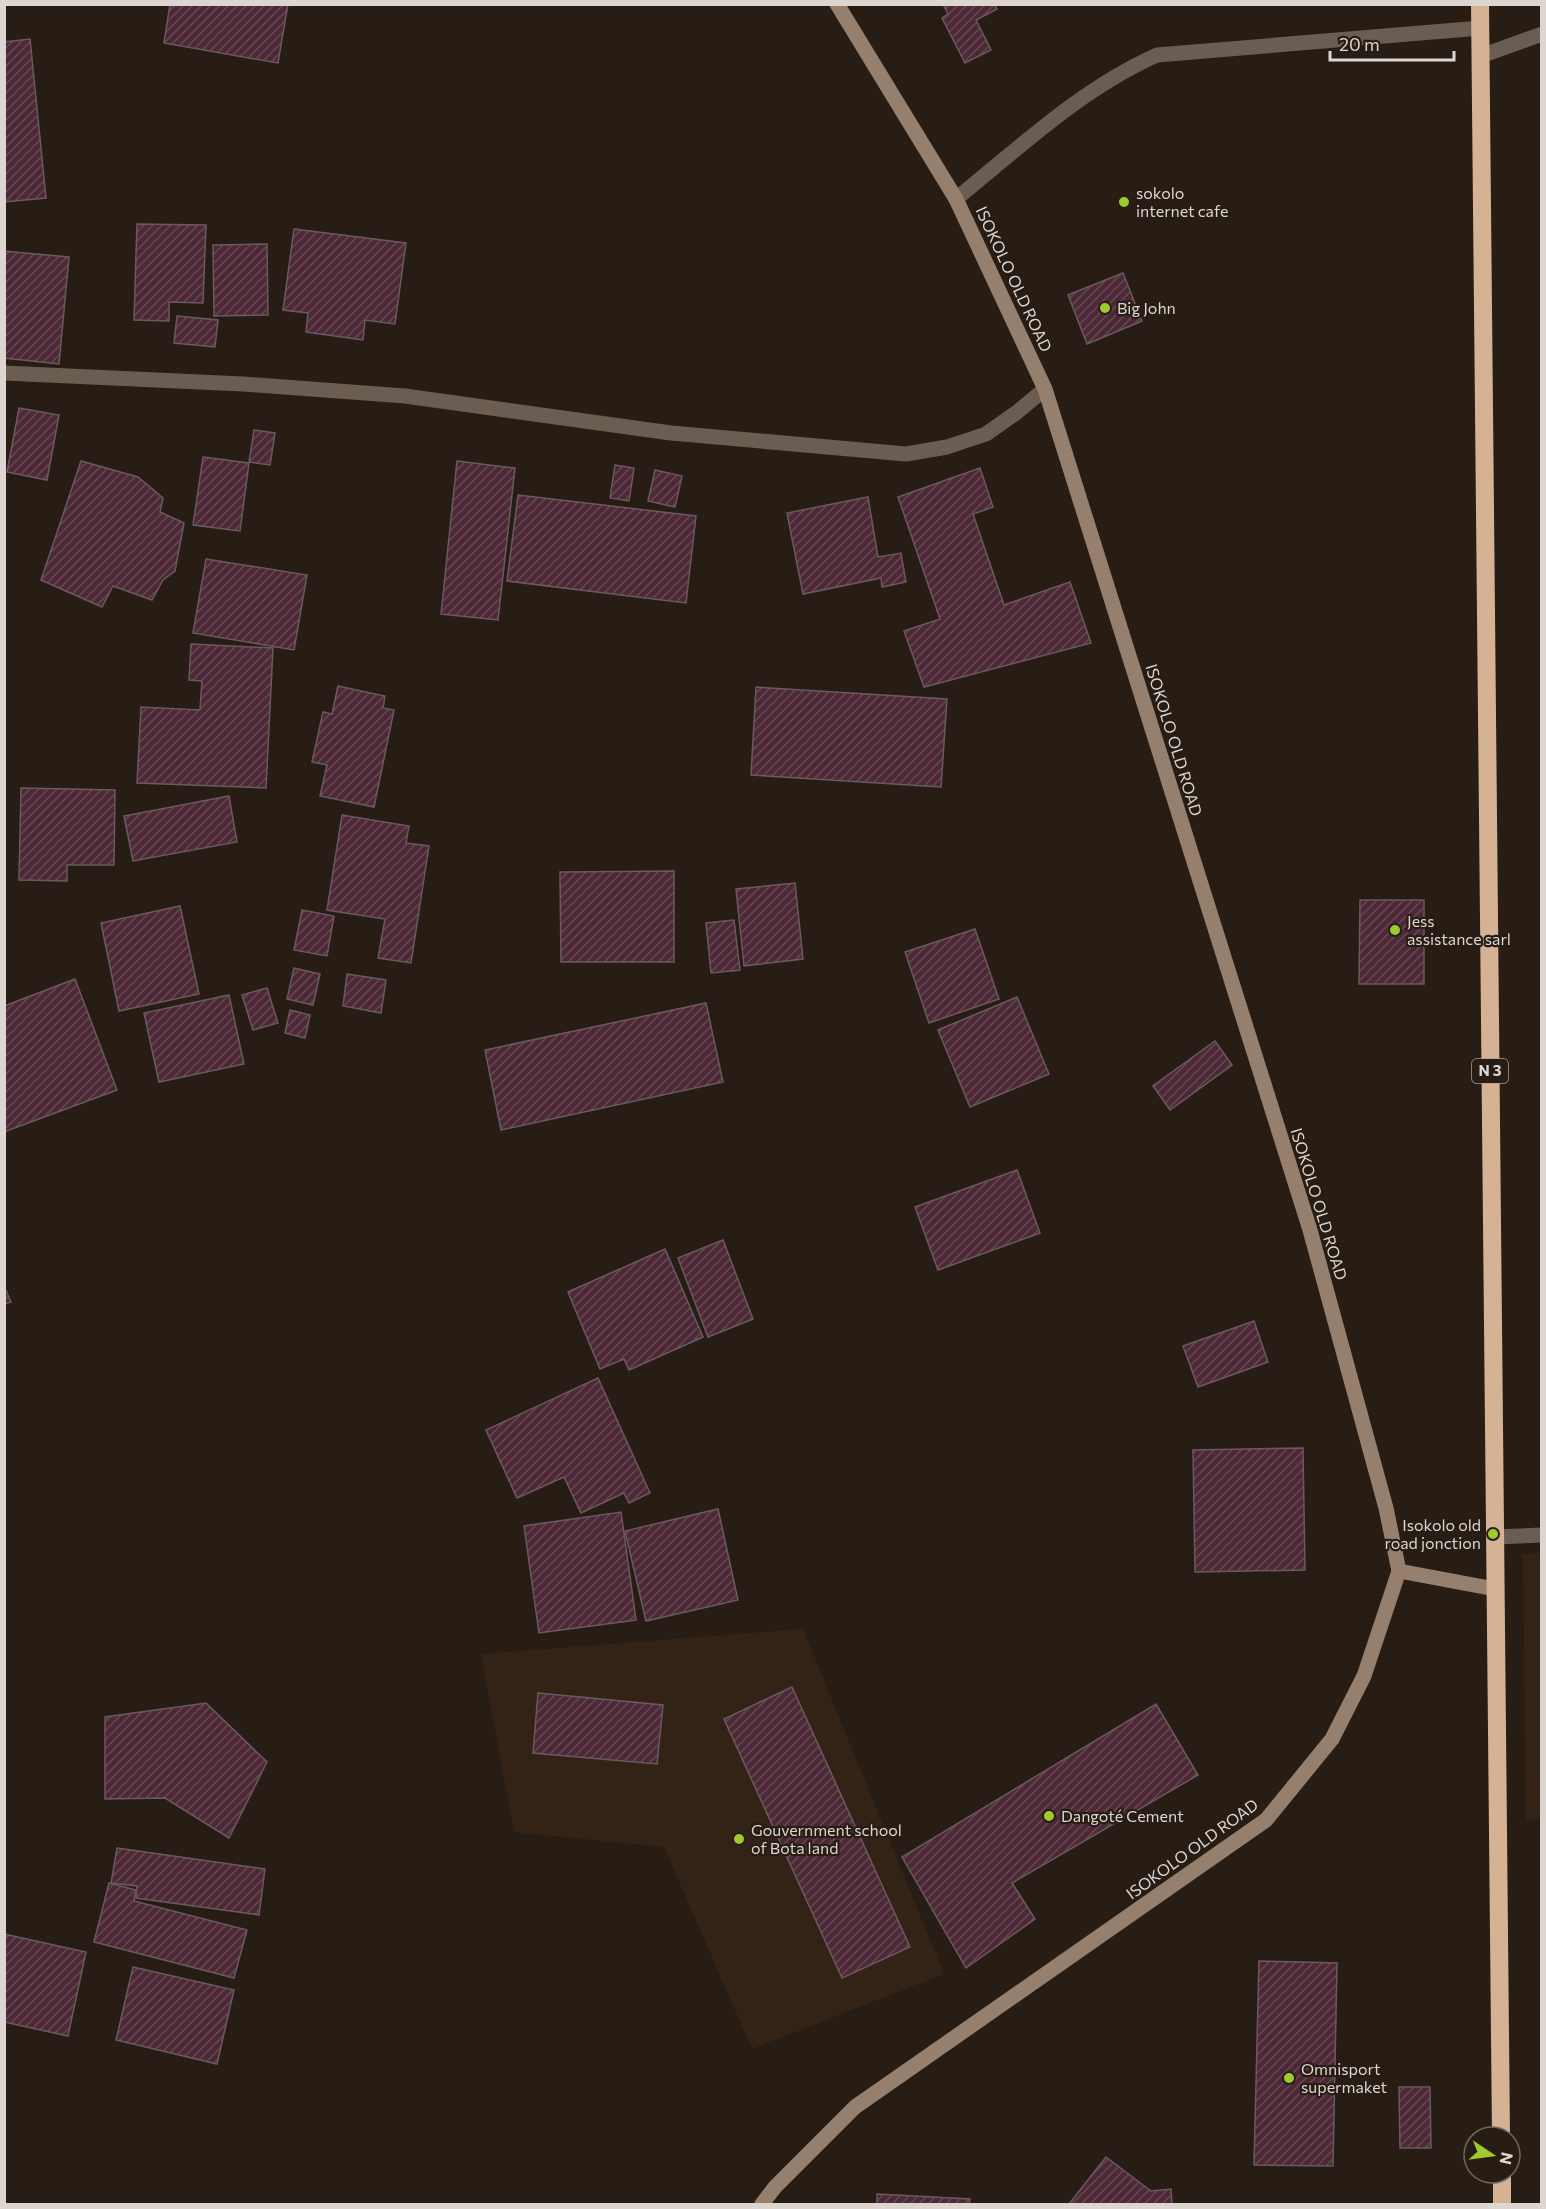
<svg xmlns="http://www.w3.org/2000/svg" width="1546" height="2209" viewBox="0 0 1546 2209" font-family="Commissioner,sans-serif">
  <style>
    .built { fill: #332317 }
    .building { fill: url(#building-hatch); stroke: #6a5a5f; stroke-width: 1.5 }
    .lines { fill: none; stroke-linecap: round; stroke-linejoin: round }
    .street { stroke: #6b5d51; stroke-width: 15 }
    .secondary { stroke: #967f6d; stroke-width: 15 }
    .highway { stroke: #d6b295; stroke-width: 18 }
    .poi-dot { fill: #9fca2e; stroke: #271d15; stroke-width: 2 }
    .labels { text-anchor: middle; stroke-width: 4.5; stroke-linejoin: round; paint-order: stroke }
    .shield { fill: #271d15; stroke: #a69e98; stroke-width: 1.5 }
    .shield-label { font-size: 15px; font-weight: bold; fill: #ddd6d0 }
    .poi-label { font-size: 16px; fill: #ddd6d0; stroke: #271d15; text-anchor: start }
    .street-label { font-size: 16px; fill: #ddd6d0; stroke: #271d15 }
  </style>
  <defs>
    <pattern id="building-hatch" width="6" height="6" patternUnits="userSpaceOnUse" patternTransform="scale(1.5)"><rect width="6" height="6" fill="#4d2937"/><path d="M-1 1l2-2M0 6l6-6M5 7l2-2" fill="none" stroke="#664753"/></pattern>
  </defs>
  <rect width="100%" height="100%" fill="#271d15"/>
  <!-- built -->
  <g class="built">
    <polygon points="1541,1553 1541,1819 1526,1820 1523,1554"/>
    <polygon points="803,1629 944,1974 752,2049 664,1847 514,1832 481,1654"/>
  </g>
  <!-- building -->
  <g class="building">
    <polygon points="170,4 288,4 278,63 164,43"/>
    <polygon points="943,4 994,4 997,9 976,20 991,50 965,63 942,18 948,14"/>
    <polygon points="30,39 46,198 4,202 4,42"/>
    <polygon points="137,224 206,225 203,303 169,302 169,321 134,320"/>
    <polygon points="294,229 406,243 395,324 365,320 363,340 306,332 308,313 283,310"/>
    <polygon points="267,244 268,315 214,316 213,245"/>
    <polygon points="4,251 69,257 59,364 4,358"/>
    <polygon points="1123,273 1142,321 1087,344 1068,295"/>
    <polygon points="177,316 218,320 215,347 174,343"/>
    <polygon points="19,408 59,415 47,480 7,472"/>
    <polygon points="254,430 275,433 270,465 249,462"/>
    <polygon points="203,457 249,463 240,531 193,525"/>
    <polygon points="81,461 138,477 163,498 160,512 184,523 175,571 163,580 152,600 113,586 102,607 41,580"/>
    <polygon points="457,461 515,468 498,620 441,614"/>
    <polygon points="615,465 634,468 629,501 610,498"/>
    <polygon points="980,468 993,507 973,514 1004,605 1070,582 1091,643 924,687 904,631 940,619 898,497"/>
    <polygon points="655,470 682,476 675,507 648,501"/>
    <polygon points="518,495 696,516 686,603 507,581"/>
    <polygon points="868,497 878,557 901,553 906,582 882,587 881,578 803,594 787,513"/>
    <polygon points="206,559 307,575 294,650 193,633"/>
    <polygon points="191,644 273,648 266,788 137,783 141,707 200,710 202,681 189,680"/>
    <polygon points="338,686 385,696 383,708 394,710 374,807 320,796 327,765 312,762 323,712 332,714"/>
    <polygon points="756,687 947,699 941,787 751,775"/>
    <polygon points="21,788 115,790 114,865 67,865 67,881 19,880"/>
    <polygon points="229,796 237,842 133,861 124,816"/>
    <polygon points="342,815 409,826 406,843 429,846 411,963 378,958 385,919 327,910"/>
    <polygon points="674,871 674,962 561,962 560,872"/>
    <polygon points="795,883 803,959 744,966 736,889"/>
    <polygon points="1360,900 1424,900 1424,984 1359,984"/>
    <polygon points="180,906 199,994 119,1011 101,923"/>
    <polygon points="302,910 334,916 327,956 294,950"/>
    <polygon points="734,920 740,970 711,973 706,923"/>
    <polygon points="975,929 999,999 929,1023 905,952"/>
    <polygon points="294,968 320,974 313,1005 287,999"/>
    <polygon points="347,974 386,980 381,1013 343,1006"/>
    <polygon points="75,979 117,1090 4,1132 4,1006"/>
    <polygon points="267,988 278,1023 253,1030 242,995"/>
    <polygon points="229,995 244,1064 159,1082 144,1013"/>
    <polygon points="1017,997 1049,1074 970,1107 938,1030"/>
    <polygon points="706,1003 723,1082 501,1130 485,1050"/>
    <polygon points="290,1010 310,1015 305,1038 285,1033"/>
    <polygon points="1215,1041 1232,1065 1170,1110 1153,1086"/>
    <polygon points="1017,1170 1040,1233 938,1270 915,1207"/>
    <polygon points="723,1240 753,1319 708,1337 678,1258"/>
    <polygon points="665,1249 703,1337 629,1370 624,1359 600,1369 568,1292"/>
    <polygon points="4,1286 11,1302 4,1304"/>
    <polygon points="1254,1321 1268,1362 1198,1387 1183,1346"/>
    <polygon points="598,1378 650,1493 629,1503 624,1493 581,1513 564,1477 517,1498 486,1430"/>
    <polygon points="1303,1448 1305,1570 1195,1572 1193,1450"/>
    <polygon points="718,1509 738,1600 646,1621 625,1531"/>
    <polygon points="621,1512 636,1620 539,1633 524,1526"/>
    <polygon points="792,1687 910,1947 842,1978 724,1719"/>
    <polygon points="538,1693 663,1705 657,1764 533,1753"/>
    <polygon points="206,1703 267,1762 229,1838 165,1798 105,1799 105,1717"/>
    <polygon points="1156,1704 1198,1775 1012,1883 1035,1919 966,1968 902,1857"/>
    <polygon points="117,1848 265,1869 259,1915 136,1898 137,1886 111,1883"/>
    <polygon points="109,1883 136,1890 134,1901 247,1930 234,1978 94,1942"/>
    <polygon points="4,1934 86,1952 68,2036 4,2022"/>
    <polygon points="1259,1961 1337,1963 1333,2166 1254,2165"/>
    <polygon points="133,1967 234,1990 217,2064 116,2040"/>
    <polygon points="1399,2087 1430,2087 1431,2148 1400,2148"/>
    <polygon points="1106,2157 1151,2191 1171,2189 1172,2204 1069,2204"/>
    <polygon points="877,2194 970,2199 969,2204 877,2204"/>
  </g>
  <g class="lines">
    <!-- street -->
    <g class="street">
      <polyline points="1481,56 1542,34"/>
      <path d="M956,199c64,-52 125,-110 201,-144l324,-27"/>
      <polyline points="4,373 243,384 405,396 671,433 906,454 947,447 986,434 1016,413 1045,389"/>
      <polyline points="1494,1537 1542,1535"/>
    </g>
    <!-- secondary -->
    <g class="secondary">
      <polyline points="1399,1571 1495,1589"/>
      <polyline points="762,2204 775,2187 855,2107 1266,1820 1332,1739 1364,1676 1399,1571 1386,1508 1310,1230 1045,389 956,199 837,4"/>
    </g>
    <!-- highway -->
    <g class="highway">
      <polyline points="1480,4 1501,2137"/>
      <polyline points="1502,2173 1502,2204"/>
    </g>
  </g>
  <!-- markers -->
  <g class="poi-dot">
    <circle cx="1124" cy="202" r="6"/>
    <circle cx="1105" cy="308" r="6"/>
    <circle cx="1395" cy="930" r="6"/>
    <circle cx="1493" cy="1534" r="6"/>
    <circle cx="1049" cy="1816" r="6"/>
    <circle cx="739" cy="1839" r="6"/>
    <circle cx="1289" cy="2078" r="6"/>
  </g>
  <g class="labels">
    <!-- shield labels -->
    <rect class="shield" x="1472" y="1059" width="36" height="24" rx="4.5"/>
    <g class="shield-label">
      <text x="1490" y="1076">N 3</text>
    </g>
    <!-- poi labels -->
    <g class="poi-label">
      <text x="1136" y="199">sokolo<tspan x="1136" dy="18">internet cafe</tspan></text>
      <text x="1117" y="314">Big John</text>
      <text x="1407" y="927">Jess<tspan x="1407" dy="18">assistance sarl</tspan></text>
      <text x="1481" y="1531" text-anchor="end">Isokolo old<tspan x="1481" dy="18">road jonction</tspan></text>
      <text x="1061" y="1822">Dangoté Cement</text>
      <text x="751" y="1836">Gouvernment school<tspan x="751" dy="18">of Bota land</tspan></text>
      <text x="1301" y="2075">Omnisport<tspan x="1301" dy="18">supermaket</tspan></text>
    </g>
    <!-- street labels -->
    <g class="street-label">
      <text transform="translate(1014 279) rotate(65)" y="6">ISOKOLO OLD ROAD</text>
      <text transform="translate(1174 740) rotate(73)" y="6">ISOKOLO OLD ROAD</text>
      <text transform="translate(1319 1204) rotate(73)" y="6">ISOKOLO OLD ROAD</text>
      <text transform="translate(1192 1849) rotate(-36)" y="6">ISOKOLO OLD ROAD</text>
    </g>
  </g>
  <!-- border -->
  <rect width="1546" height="2209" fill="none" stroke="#ddd6d0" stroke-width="12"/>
  <!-- north arrow -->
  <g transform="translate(1492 2155) rotate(103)"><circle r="28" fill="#271d15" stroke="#706760" stroke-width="1.5"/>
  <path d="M0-4.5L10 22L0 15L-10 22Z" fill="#9fca2e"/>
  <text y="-9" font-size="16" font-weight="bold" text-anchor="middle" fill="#ddd6d0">N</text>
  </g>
  <!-- scale -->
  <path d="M1330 51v9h124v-9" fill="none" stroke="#ddd6d0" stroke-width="3"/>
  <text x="1339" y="51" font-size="18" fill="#ddd6d0" stroke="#271d15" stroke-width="4.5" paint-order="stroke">20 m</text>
</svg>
